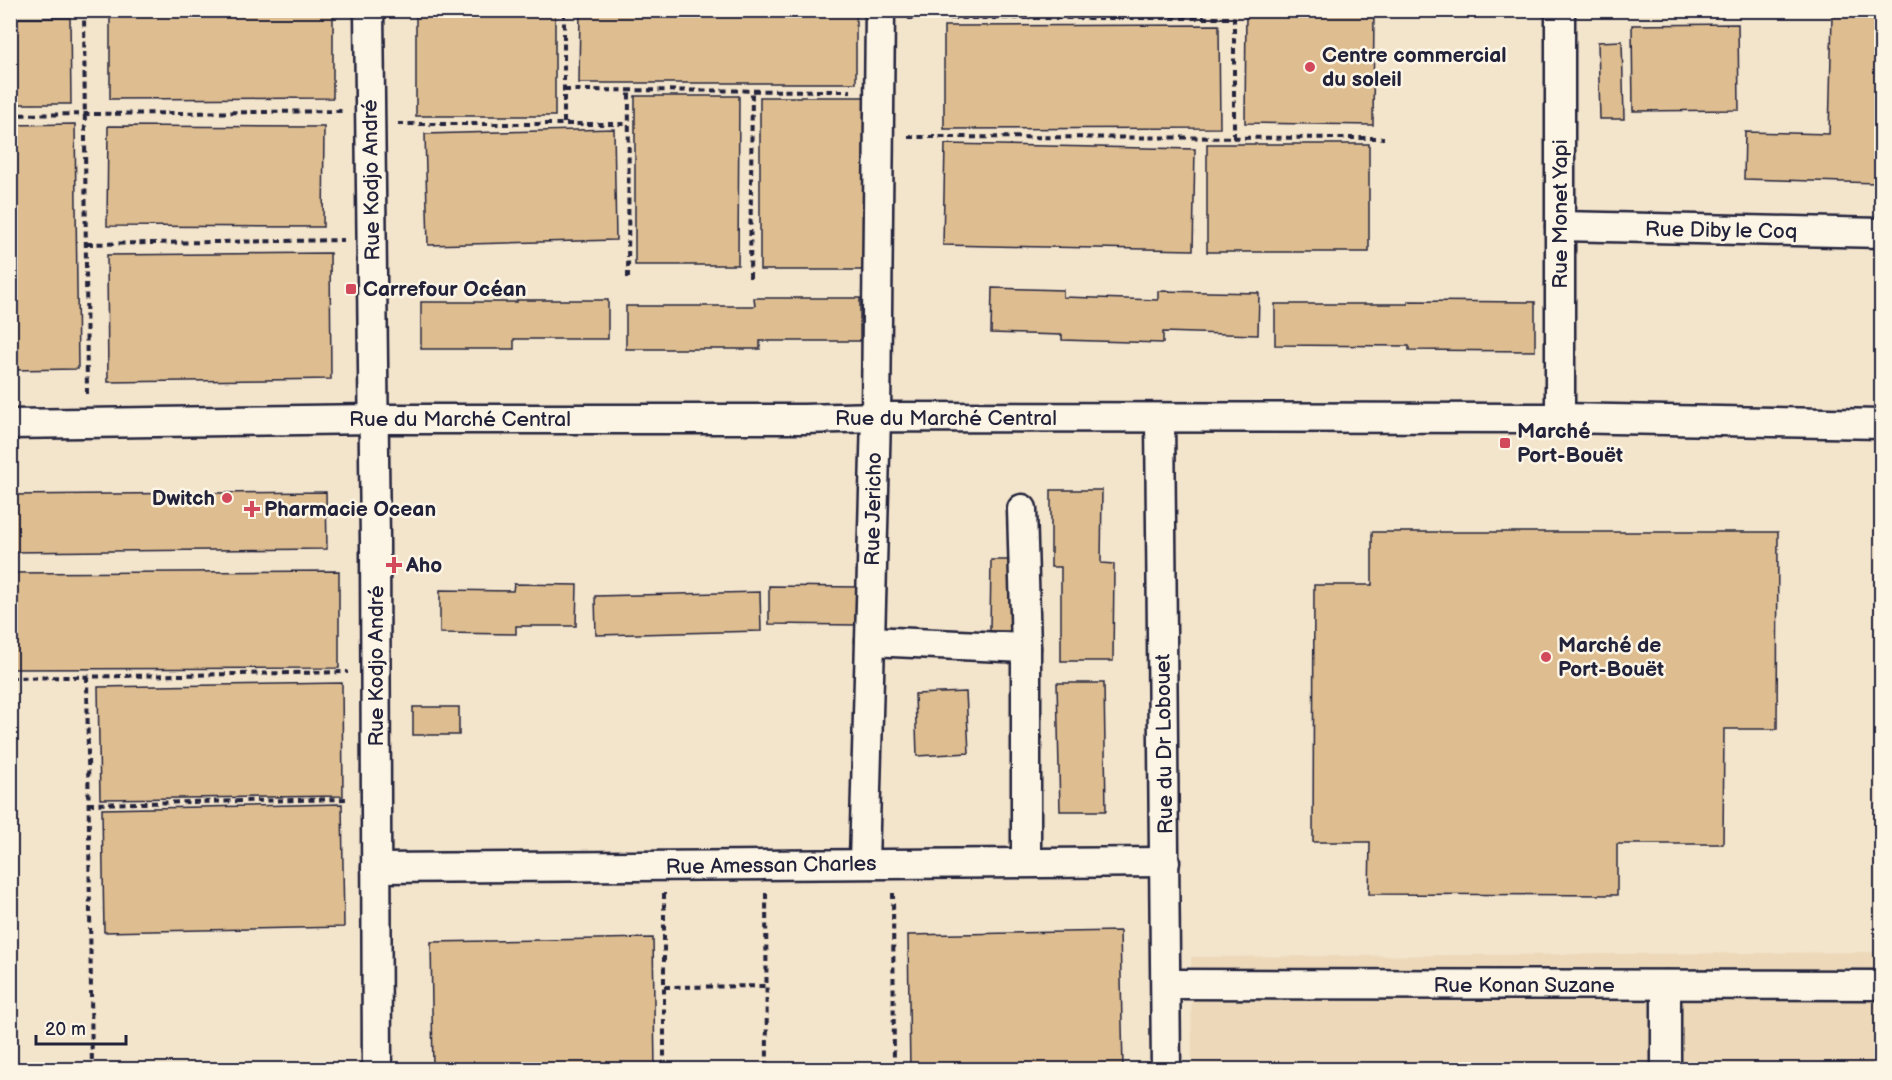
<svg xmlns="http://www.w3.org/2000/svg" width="1892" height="1080" viewBox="0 0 1892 1080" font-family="'Balsamiq Sans',sans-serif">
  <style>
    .built { fill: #edd9ba }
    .building { fill: #debe91; stroke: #22223b; stroke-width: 1.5 }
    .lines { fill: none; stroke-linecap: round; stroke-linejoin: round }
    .minor-casing { stroke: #22223b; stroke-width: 33 }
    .path { stroke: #22223b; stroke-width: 4; stroke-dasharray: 6 4.5; stroke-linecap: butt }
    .minor { stroke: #fcf5e5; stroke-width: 28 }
    .poi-dot { fill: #d1495b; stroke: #fcf5e5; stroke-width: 2 }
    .labels { text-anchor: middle; stroke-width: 5; stroke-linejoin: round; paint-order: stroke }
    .poi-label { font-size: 21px; font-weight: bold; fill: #22223b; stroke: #fcf5e5; text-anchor: start }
    .street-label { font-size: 21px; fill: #22223b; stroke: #fcf5e5 }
  </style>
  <rect width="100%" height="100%" fill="#f3e4cc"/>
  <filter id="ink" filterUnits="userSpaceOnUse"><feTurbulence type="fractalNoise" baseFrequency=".0167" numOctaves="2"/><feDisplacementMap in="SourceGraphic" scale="12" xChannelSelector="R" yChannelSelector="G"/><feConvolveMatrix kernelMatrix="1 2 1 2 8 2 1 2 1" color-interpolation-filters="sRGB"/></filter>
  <g filter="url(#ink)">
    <!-- built -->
    <polygon class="built" points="1881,952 1881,1069 1192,1069 1191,957"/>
    <!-- building -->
    <g class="building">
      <polygon points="110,10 333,10 333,98 110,99"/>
      <rect x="416" y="10" width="139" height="106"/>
      <polygon points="580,10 856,10 856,83 579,83"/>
      <polygon points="1246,10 1374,10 1373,125 1245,123"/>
      <polygon points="1832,16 1882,18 1877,183 1744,179 1745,132 1829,134"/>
      <polygon points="10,18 70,18 71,104 10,104"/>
      <polygon points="1738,24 1739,110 1633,111 1632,25"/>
      <polygon points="1219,25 1220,128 944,129 944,26"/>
      <polygon points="1622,41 1624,119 1600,119 1598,42"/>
      <polygon points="635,96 739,96 738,265 635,265"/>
      <rect x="760" y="97" width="106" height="173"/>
      <polygon points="75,124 78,369 10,370 10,125"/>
      <polygon points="108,126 324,127 323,227 107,226"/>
      <polygon points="614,129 616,240 428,245 425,134"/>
      <polygon points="945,144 1195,149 1193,250 943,245"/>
      <rect x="1207" y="144" width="162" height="108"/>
      <polygon points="330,253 331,379 108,382 107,255"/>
      <polygon points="992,288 1063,290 1063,297 1158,300 1158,291 1259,293 1258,335 1163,332 1163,343 1062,340 1062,335 991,333"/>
      <polygon points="754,298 860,298 860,341 760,341 760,349 626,349 626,306 755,306"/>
      <polygon points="517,300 608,300 608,339 514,339 514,349 421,349 421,302 517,302"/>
      <polygon points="1408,301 1535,302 1535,351 1409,350 1409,346 1275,345 1275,304 1408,304"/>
      <polygon points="1051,490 1102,490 1101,563 1114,564 1113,661 1061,661 1061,567 1051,567"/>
      <polygon points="326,492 327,549 10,552 10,495"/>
      <polygon points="1372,532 1778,532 1777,729 1724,729 1723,844 1617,844 1617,895 1369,894 1370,842 1313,842 1314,585 1372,585"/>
      <polygon points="991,560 1017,560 1016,631 990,631"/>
      <polygon points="339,571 339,668 10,669 10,573"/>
      <polygon points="514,584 577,585 576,626 516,626 516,634 440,633 440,590 513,591"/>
      <polygon points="769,586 859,587 859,625 769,624"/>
      <polygon points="760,592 761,631 596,635 595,596"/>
      <polygon points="342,683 343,796 100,799 98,687"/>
      <polygon points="1057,683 1104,683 1106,811 1060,811"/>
      <polygon points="966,692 969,753 917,756 915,694"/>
      <rect x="413" y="707" width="46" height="28"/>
      <polygon points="342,804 344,927 104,932 102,809"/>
      <polygon points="1120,931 1123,1070 910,1070 908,935"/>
      <polygon points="653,938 655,1069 433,1070 431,942"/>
    </g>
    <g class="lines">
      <defs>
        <g id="minor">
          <polyline points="369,10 375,542 377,1070"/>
          <polyline points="1560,226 1882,233"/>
          <polyline points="1160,418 1166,1070"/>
          <polyline points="1560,418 1560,10"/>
          <polyline points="10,424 375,419 804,419 876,417 1560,418 1882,424"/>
          <polyline points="1022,509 1026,648 1026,862"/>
          <polyline points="870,641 1026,648"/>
          <polyline points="864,863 876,417 880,10"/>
          <polyline points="376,868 1165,862"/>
          <polyline points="1166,984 1882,985"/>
          <polyline points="1666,1070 1666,985"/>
        </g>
      </defs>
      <!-- minor casing -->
      <use href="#minor" class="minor-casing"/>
      <!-- path -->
      <g class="path">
        <polyline points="84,10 87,395"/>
        <polyline points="908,18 1234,18"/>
        <polyline points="564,90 851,91"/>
        <polyline points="10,115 342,111"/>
        <polyline points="564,123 564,10"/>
        <polyline points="398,124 629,124"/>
        <polyline points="908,137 1384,138"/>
        <polyline points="1234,138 1234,10"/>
        <polyline points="87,244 344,240"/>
        <polyline points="628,278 629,90"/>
        <polyline points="750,278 752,91"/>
        <polyline points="87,676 92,1070"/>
        <polyline points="10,678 348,672"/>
        <polyline points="88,804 349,799"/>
        <polyline points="664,893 664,1070"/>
        <polyline points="766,893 767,1070"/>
        <polyline points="893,893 894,1070"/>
        <polyline points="664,987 767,986"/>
      </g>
      <!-- minor -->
      <use href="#minor" class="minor"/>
    </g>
  </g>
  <!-- markers -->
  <g class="poi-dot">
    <circle cx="1310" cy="67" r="6"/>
    <rect x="345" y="283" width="12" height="12" rx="3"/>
    <rect x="1499" y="437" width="12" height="12" rx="3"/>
    <circle cx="227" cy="498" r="6"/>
    <path d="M249 500h6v6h6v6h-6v6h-6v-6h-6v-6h6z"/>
    <path d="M391 556h6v6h6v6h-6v6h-6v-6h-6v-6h6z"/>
    <circle cx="1546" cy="657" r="6"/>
  </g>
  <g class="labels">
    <!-- poi labels -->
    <g class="poi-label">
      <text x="1322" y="62">Centre commercial<tspan x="1322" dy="24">du soleil</tspan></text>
      <text x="363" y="296">Carrefour Océan</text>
      <text x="1517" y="438">Marché<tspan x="1517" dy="24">Port-Bouët</tspan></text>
      <text x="215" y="505" text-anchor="end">Dwitch</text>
      <text x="264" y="516">Pharmacie Ocean</text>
      <text x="406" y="572">Aho</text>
      <text x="1558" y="652">Marché de<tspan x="1558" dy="24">Port-Bouët</tspan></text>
    </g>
    <!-- street labels -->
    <g class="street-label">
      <text transform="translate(371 180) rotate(-91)" y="7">Rue Kodjo André</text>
      <text transform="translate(1560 214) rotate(-90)" y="7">Rue Monet Yapi</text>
      <text transform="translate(1721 230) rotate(1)" y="7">Rue Diby le Coq</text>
      <text x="946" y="425">Rue du Marché Central</text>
      <text x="460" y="426">Rue du Marché Central</text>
      <text transform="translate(873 509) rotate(-89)" y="7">Rue Jericho</text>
      <text transform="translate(376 666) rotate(-90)" y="7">Rue Kodjo André</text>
      <text transform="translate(1164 744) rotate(-91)" y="7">Rue du Dr Lobouet</text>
      <text transform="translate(771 865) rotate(-1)" y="7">Rue Amessan Charles</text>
      <text x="1524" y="992">Rue Konan Suzane</text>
    </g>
  </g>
  <!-- margin -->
  <rect width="1892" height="1080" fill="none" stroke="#fcf5e5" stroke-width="36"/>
  <rect x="18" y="18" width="1856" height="1044" fill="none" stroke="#22223b" stroke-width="2" filter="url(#ink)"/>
  <!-- scale -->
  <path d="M36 1035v9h90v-9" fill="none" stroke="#22223b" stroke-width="3"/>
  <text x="45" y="1035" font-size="18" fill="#22223b" stroke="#fcf5e5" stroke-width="4.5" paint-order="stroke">20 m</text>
</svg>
